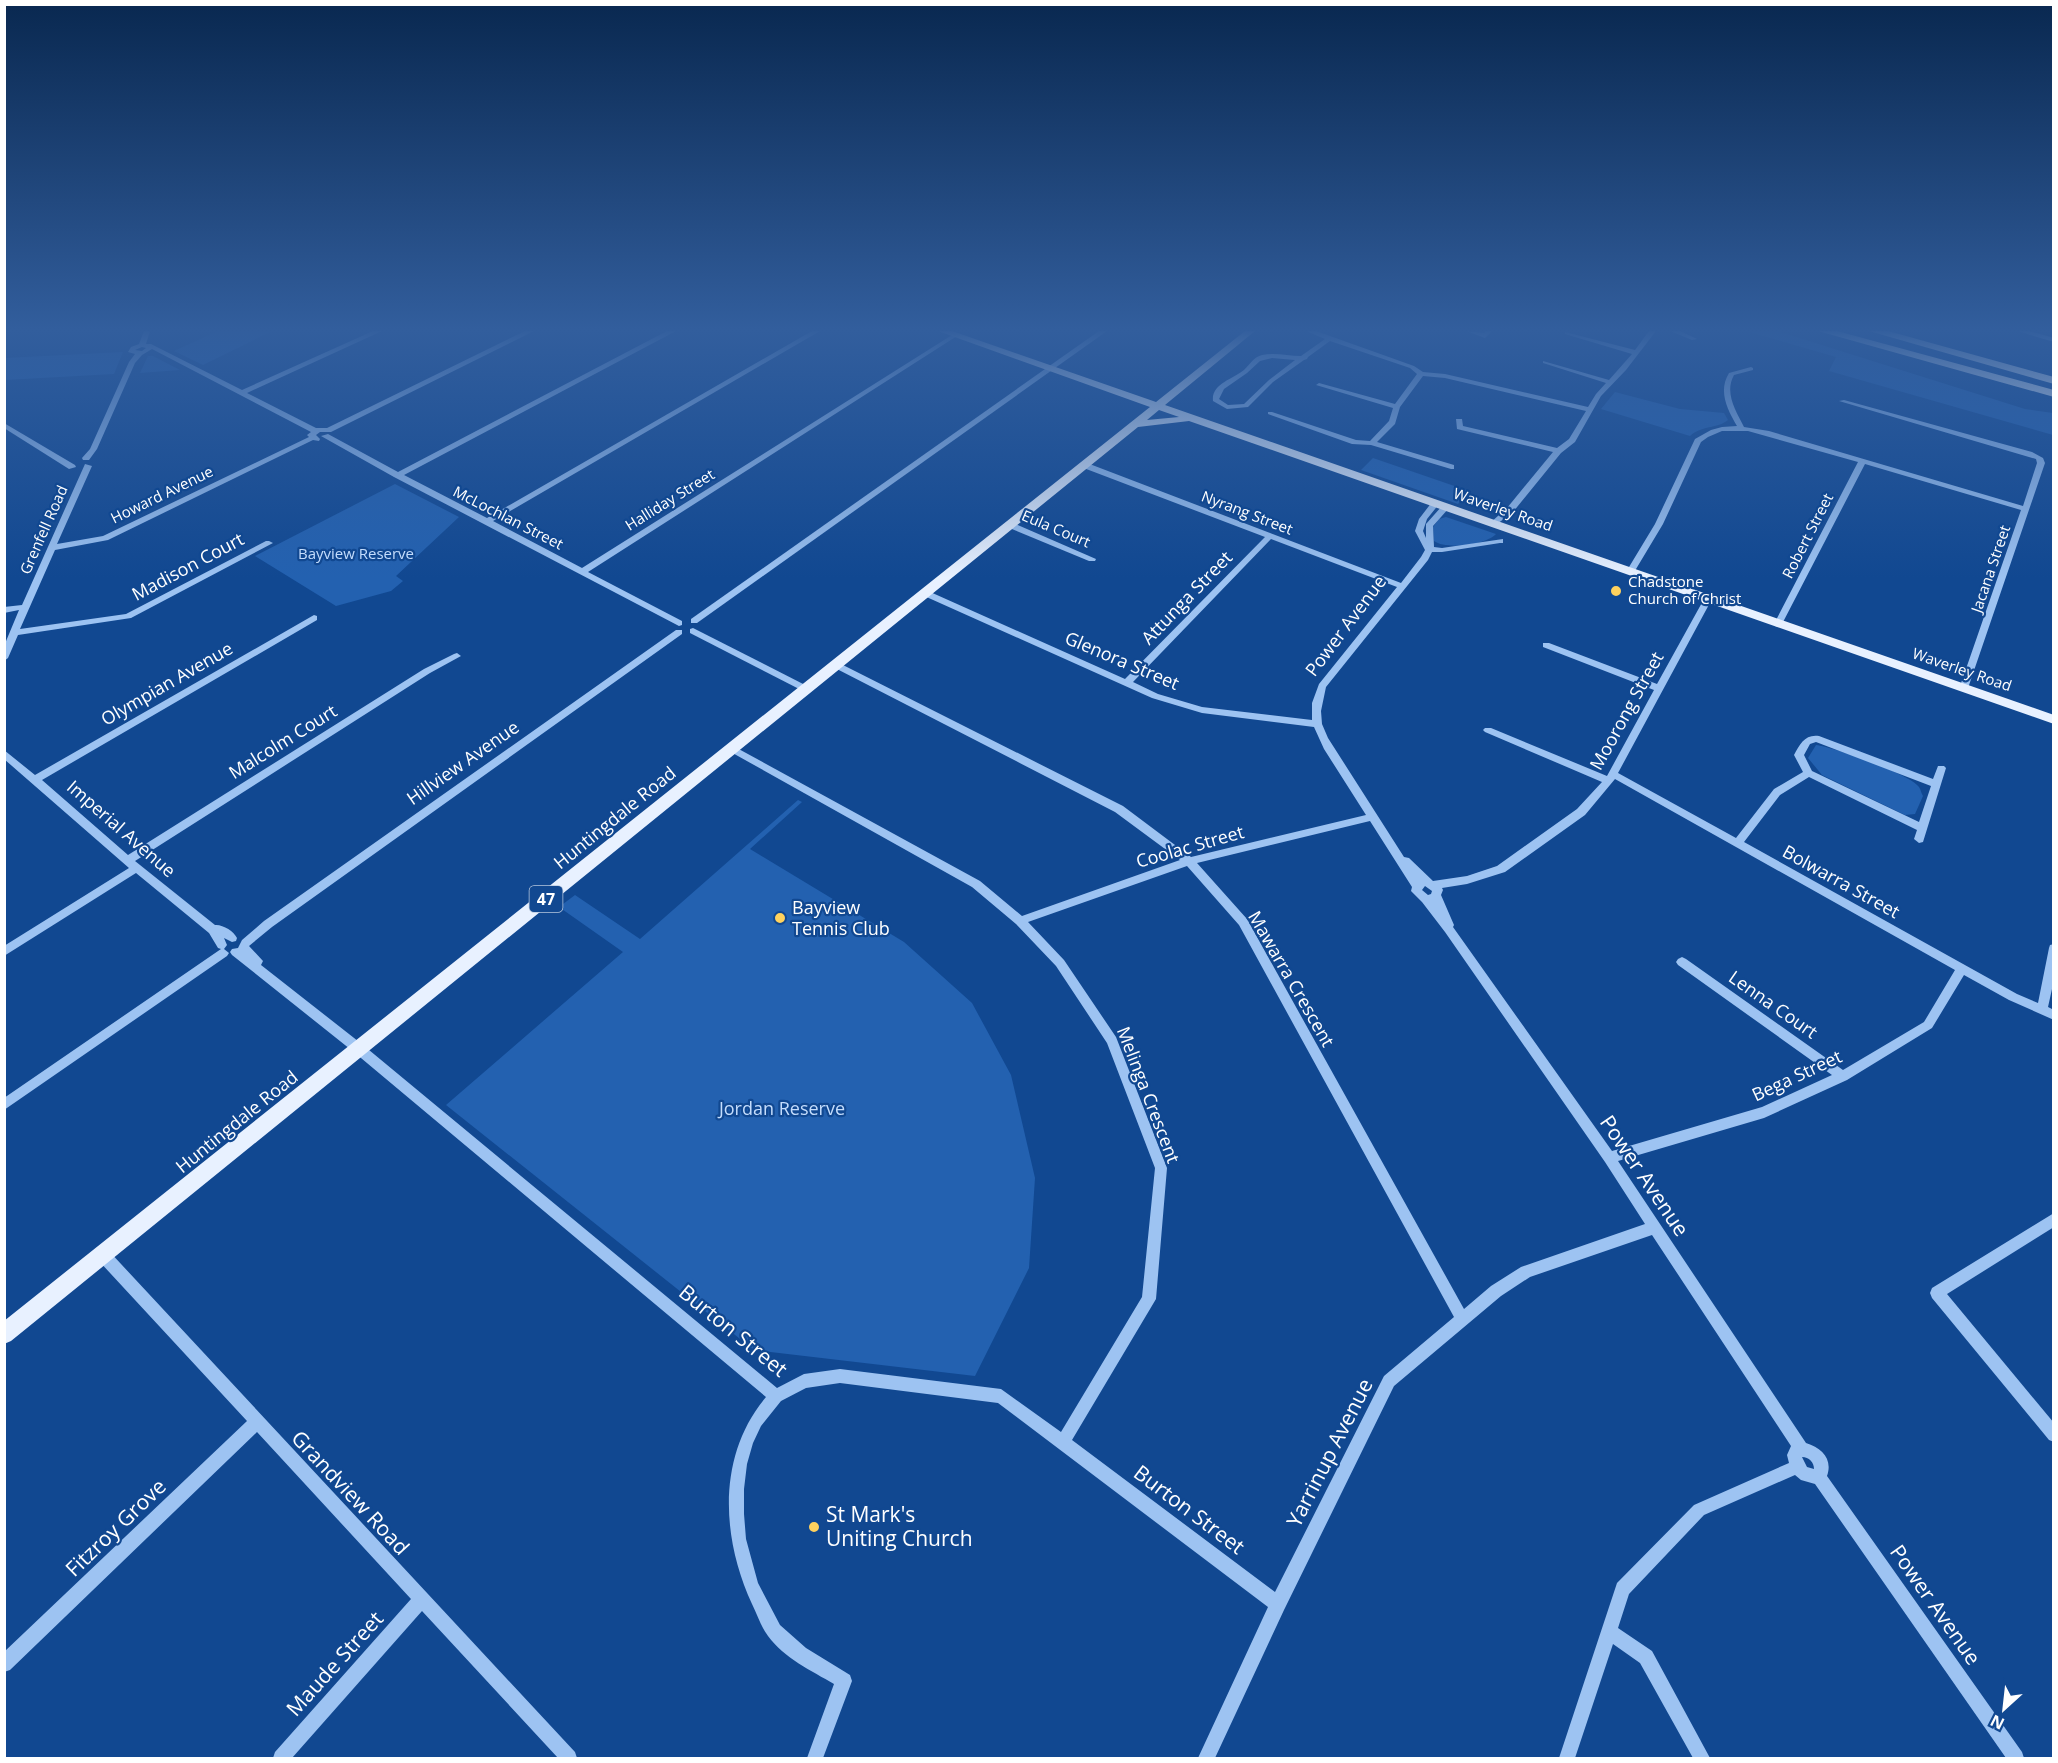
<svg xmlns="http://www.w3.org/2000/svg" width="2058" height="1763" viewBox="0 0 2058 1763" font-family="'Open Sans',sans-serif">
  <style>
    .green { fill: #2361b0 }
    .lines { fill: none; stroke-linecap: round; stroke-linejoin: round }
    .minor { fill: #9dc3f2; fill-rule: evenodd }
    .major { fill: #e8f1ff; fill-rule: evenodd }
    .highway { fill: #fff; fill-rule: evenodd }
    .poi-dot { fill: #ffd25e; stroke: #114891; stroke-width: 2 }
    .labels { text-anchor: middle; stroke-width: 4.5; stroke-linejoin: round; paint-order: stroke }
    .far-street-label { font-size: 15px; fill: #fff; stroke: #114891 }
    .far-park-label { font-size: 15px; fill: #c4ddfd; stroke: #114891 }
    .far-poi-label { font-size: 15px; fill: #fff; stroke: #114891; text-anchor: start }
    .shield { fill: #114891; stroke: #b8c8de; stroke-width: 1.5 }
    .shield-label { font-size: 16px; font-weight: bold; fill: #fff }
    .street-label { font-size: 18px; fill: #fff; stroke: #114891 }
    .poi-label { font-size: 18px; fill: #fff; stroke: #114891; text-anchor: start }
    .park-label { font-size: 18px; fill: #c4ddfd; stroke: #114891 }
    .near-street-label { font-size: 21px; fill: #fff; stroke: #114891 }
    .near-poi-label { font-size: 21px; fill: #fff; stroke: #114891; text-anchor: start }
  </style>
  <rect width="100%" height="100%" fill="#114891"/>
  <!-- green -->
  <g class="green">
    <polygon points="218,331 272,331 203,365 174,351"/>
    <polygon points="1746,331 1777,331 2025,409 2053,413 2053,435 1829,371 1836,357"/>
    <polygon points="123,352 114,374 5,380 5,358"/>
    <polygon points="148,356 153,356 180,370 140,373"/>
    <path d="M1615,392l65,17 44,4 4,7c-11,9 -26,5 -38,16l-89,-27z"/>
    <polygon points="1373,458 1469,491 1458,504 1361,470"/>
    <polygon points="395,484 459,517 396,576 403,581 391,591 336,606 255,556"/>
    <path d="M1446,517l50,17c-10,11 -50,16 -62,7l-1,-14 6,-8z"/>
    <path d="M1816,745c17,2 94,29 103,42 2,3 2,6 4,9l-8,18 -10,1 -83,-40 -14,-17z"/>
    <polygon points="798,800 802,802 750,849 904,942 972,1003 1011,1075 1035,1178 1029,1268 975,1376 754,1350 446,1105 623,952 559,907 575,895 640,939"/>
  </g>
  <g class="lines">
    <!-- minor -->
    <g class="minor">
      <path d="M144,331h6l-4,13h5l91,46 131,-59h9l-135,62 69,35h11l198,-97h9l-203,101h-11l-4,3 4,4 -1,2 -6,-1 -205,100 -53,10 -35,79 106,-15 140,-73h3l4,2 -142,75 -113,17 -10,23 -4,3v-15l15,-36 -15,3v-6l18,-2 63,-141 7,2 -35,78 46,-8 206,-99 -2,-2 4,-3 -159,-83 -10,6 -7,8 -38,86 -8,11h-6l-1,-2 8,-9 39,-87 6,-8 -7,-2 3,-5 8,-3zM142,347l4,1 -4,3 -7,-1z"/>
      <polygon points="667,331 676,331 404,475 487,518 812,331 820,331 493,521 582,568 952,335 957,336 588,572 682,621 682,625 679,626 394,477 321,436 328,434 398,472"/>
      <polygon points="1099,331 1107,331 697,623 691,623 691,619"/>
      <path d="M1306,331h10l98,35 9,6 22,2 143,33 8,-13 10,-11 -63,-20v-2l66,19 23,-26 -67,-20v-2l70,18 14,-19h7l-30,39 -25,26 -26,46 -14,11 -48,59 -20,15 -4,-2 1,-2 17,-15 46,-56 -96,-23 -1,-10h6l1,7 94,22 12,-9 17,-28 -141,-33 -22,-2 -23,31 -5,17 -18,18 77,23v4h-3l-80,-24 -19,-1 -84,-30v-2h4l84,28 14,1 19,-20 4,-13 -77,-23 3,-2 76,21 22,-30 -7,-6 -80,-27 -22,16 -1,2 -3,1 -31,22 -25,25 -21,2 -14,-8c-2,-17 20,-22 31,-31 6,-6 10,-13 18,-15 13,-3 26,1 39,1l24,-17zM1272,358l23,2 -26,20 -25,24 -16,1 -9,-6 5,-10 23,-16 13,-12z"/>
      <polygon points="1466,331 1484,333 1485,331 1492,331 1485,338"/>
      <polygon points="1670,331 1680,331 1697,339 1692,340"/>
      <polygon points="2017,331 2029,331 2054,338 2054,342"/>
      <path d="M1751,367l2,1v2l-19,5c-10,18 2,36 10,52l25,4 254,75 14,-43 -1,-4 -197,-58 5,-1 188,52 11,6 2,5 -78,228 -3,1 -5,-3 62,-179 -156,-46 -83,160 -4,3 -3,-1 -1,-2 84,-162 -110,-31h-26l-14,6 -7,5 -38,82 -30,50h-6l-1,-2 29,-48 40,-85 16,-9 11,-3 15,-1c-10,-17 -19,-35 -8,-53z"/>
      <polygon points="4,423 75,465 76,467 69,469 4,428"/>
      <path d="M1081,463h6l314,120 20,-26 4,-7 -10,-19 4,-12 13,-17h3l4,2 -12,15 -4,12 3,7v-14l16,-18h3l4,2 -16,18 1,21 8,1 61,-9v4h-3l-58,9h-10l-4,8 -102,127 -5,24 1,13 6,14 76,119 5,1 24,23 34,-5 30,-10 80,-57 25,-27 -117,-50 -2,-2 2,-2h6l116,48 47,-86 -111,-43v-4h6l108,41 47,-85 4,-3 4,3 -94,174 118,65 38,-49 29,-17 -9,-17c6,-11 11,-21 25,-19l114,43 5,-13h6l2,2 -23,74 -4,1 -5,-4 3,-9 -108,-53 -29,18 -36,47 273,152 21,9 11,-55 1,-3 4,-1v36l-6,27 6,3v10l-45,-20 -45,-25 -32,53 -85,52 -83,38 -146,43 188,282c16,5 27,16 21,33l195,276 2,6h-18l-191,-274 -14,-4 -6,-5 -91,40 -75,79 -11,34 34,23 58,107h-17l-53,-95 -27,-19 -38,114h-16l58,-175 77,-78 95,-42 -2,-8 4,-9 -139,-211 -122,42 -29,19 -107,90 -110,224 -69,148h-17l70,-151 -270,-204 -158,-20 -34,5 -25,13 -20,25 -8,17 -6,21 -3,25v25l2,25 12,44 22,42 26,23 44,27 2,6 -29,77h-16l27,-74c-22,-13 -50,-26 -66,-48 -7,-9 -11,-22 -16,-32 -31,-67 -35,-149 14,-207l-411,-344 -123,-98 -2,-3 2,-3 6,-1 4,-8 22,-19 412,-291h6v4l-410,293 -23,19 14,15 -2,4 102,80 414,343 27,-14 36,-5 161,20 60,43 81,-135 13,-129 -48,-125 -51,-77 -40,-42 -44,-37 -243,-136 -2,-2 5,-3 3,1 245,134 42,35 158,-56 -65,-48 -282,-145v-4h6l284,143 68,51 175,-42 -42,-66 -10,-22 -112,-14 -50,-15 -230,-103v-4h6l197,88 140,-142 -184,-70zM1271,539l126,48 -78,97 -7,19v17l-110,-13 -44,-13 -25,-12zM1816,742l115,44 -12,36 -107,-51 -8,-16 6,-11zM1615,779l340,191 -31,52 -81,48 -157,-111 -4,-2 -4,2 -2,3 2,3 154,110 -70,32 -150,44 -159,-224 1,-2 -13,-30 2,-5 -1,-2 25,-4 38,-12 80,-57zM1370,821l42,66 -1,4 11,11 23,30 160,230 40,62 -124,43 -30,19 -27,23 -217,-390 -50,-56zM1187,866l52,59 215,392 -70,59 -109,216 -203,-152 84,-141 11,-131 -51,-131 -52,-77 -36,-38zM1425,886l7,5 -1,3 -3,1 -6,-5zM1802,1457c7,0 12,5 12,12l-7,-2z"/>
      <polygon points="1007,523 1013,523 1096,559 1095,561 1089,561 1007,527"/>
      <path d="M314,615l3,1v4l-275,160 86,75 296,-186 30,-15 3,-1 4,3 -31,17 -295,188 80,64c7,-1 19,6 22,13l-1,3 -4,1 -8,-4 3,7 -3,4 5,4 -2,3 -223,154v-12l217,-149 -3,-1 -9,-15 -73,-60 -132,83v-10l125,-78 -125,-109v-9l31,25z"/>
      <polygon points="693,628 809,687 811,689 806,692 803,691 690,633 690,629"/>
      <polygon points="2054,1213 2054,1227 1947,1294 2054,1423 2054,1442 2049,1440 1932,1298 1930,1293 1932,1288"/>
      <polygon points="103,1248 108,1250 575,1752 577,1758 558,1758 422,1611 292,1758 273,1758 275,1752 411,1599 257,1432 10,1670 4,1672 4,1652 247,1421 98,1260 96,1255 98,1250"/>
    </g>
    <!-- major -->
    <path class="major" d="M938,331h14l204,71 89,-71h10l-90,74 889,310v9l-865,-303 -51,6 -1127,914 -7,3v-23l1146,-914zM1159,410l20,7 -32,3z"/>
    <!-- highway -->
    <g class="highway">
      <polygon points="1818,331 1837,331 2054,390 2054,397"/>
      <polygon points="1869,331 1888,331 2054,377 2054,384"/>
    </g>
  </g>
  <!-- sky -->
  <linearGradient id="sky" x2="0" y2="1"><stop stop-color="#092850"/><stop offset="0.57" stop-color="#325e9d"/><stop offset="1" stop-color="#325e9d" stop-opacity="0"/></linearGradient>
  <rect width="2058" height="578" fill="url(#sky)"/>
  <!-- markers -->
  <g class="poi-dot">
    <circle cx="1616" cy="591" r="6"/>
    <circle cx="780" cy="918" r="6"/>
    <circle cx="814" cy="1527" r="6"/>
  </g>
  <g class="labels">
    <!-- far-street labels -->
    <g class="far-street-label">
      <text transform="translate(162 495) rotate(-26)" y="5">Howard Avenue</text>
      <text transform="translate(670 500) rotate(-32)" y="5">Halliday Street</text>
      <text transform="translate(1503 510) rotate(19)" y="5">Waverley Road</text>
      <text transform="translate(1247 513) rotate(21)" y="5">Nyrang Street</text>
      <text transform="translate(508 518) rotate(27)" y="5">McLochlan Street</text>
      <text transform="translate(1056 529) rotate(23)" y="5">Eula Court</text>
      <text transform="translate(44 530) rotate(-66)" y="5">Grenfell Road</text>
      <text transform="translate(1808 536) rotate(-63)" y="5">Robert Street</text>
      <text transform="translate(1991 569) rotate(-71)" y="5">Jacana Street</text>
      <text transform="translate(1962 670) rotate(19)" y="5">Waverley Road</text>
    </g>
    <!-- far-park labels -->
    <g class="far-park-label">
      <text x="356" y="559">Bayview Reserve</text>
    </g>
    <!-- far-poi labels -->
    <g class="far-poi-label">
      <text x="1628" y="587">Chadstone<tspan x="1628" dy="17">Church of Christ</tspan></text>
    </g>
    <!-- shield labels -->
    <rect class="shield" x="529.5" y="886" width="33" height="26" rx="4.5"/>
    <g class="shield-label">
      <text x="546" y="905">47</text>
    </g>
    <!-- street labels -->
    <g class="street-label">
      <text transform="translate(188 567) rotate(-28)" y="6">Madison Court</text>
      <text transform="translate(1187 598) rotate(-46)" y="6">Attunga Street</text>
      <text transform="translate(1346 626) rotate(-53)" y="6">Power Avenue</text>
      <text transform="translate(1122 661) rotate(23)" y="6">Glenora Street</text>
      <text transform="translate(167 684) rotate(-30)" y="6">Olympian Avenue</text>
      <text transform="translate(1627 711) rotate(-61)" y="6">Moorong Street</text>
      <text transform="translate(283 742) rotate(-32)" y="6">Malcolm Court</text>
      <text transform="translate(463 763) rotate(-35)" y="6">Hillview Avenue</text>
      <text transform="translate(615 818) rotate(-39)" y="6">Huntingdale Road</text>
      <text transform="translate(121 829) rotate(41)" y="6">Imperial Avenue</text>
      <text transform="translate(1190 847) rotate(-16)" y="6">Coolac Street</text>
      <text transform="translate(1841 882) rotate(29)" y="6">Bolwarra Street</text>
      <text transform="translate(1291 979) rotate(60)" y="6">Mawarra Crescent</text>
      <text transform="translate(1773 1005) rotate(35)" y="6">Lenna Court</text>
      <text transform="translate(1797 1076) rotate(-25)" y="6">Bega Street</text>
      <text transform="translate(1148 1095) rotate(69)" y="6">Melinga Crescent</text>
      <text transform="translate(237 1122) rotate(-39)" y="6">Huntingdale Road</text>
    </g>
    <!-- poi labels -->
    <g class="poi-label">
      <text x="792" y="914">Bayview<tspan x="792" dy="21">Tennis Club</tspan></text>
    </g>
    <!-- park labels -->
    <g class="park-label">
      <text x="782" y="1115">Jordan Reserve</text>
    </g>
    <!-- near-street labels -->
    <g class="near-street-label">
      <text transform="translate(1644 1176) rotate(56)" y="7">Power Avenue</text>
      <text transform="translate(733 1331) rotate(39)" y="7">Burton Street</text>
      <text transform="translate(1330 1453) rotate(-63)" y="7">Yarrinup Avenue</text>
      <text transform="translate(350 1493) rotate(47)" y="7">Grandview Road</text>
      <text transform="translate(1189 1510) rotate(37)" y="7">Burton Street</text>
      <text transform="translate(116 1528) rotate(-44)" y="7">Fitzroy Grove</text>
      <text transform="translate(1935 1605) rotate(55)" y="7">Power Avenue</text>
      <text transform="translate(335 1664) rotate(-48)" y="7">Maude Street</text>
    </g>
    <!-- near-poi labels -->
    <g class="near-poi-label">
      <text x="826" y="1522">St Mark's<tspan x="826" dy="24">Uniting Church</tspan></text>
    </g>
  </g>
  <!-- border -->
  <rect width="2058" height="1763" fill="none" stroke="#ffffff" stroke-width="12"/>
  <!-- north arrow -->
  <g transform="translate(2004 1709) rotate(207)" stroke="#114891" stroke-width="4.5" paint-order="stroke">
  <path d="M0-4.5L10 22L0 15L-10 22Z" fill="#ffffff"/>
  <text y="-9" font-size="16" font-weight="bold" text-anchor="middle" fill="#ffffff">N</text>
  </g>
</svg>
